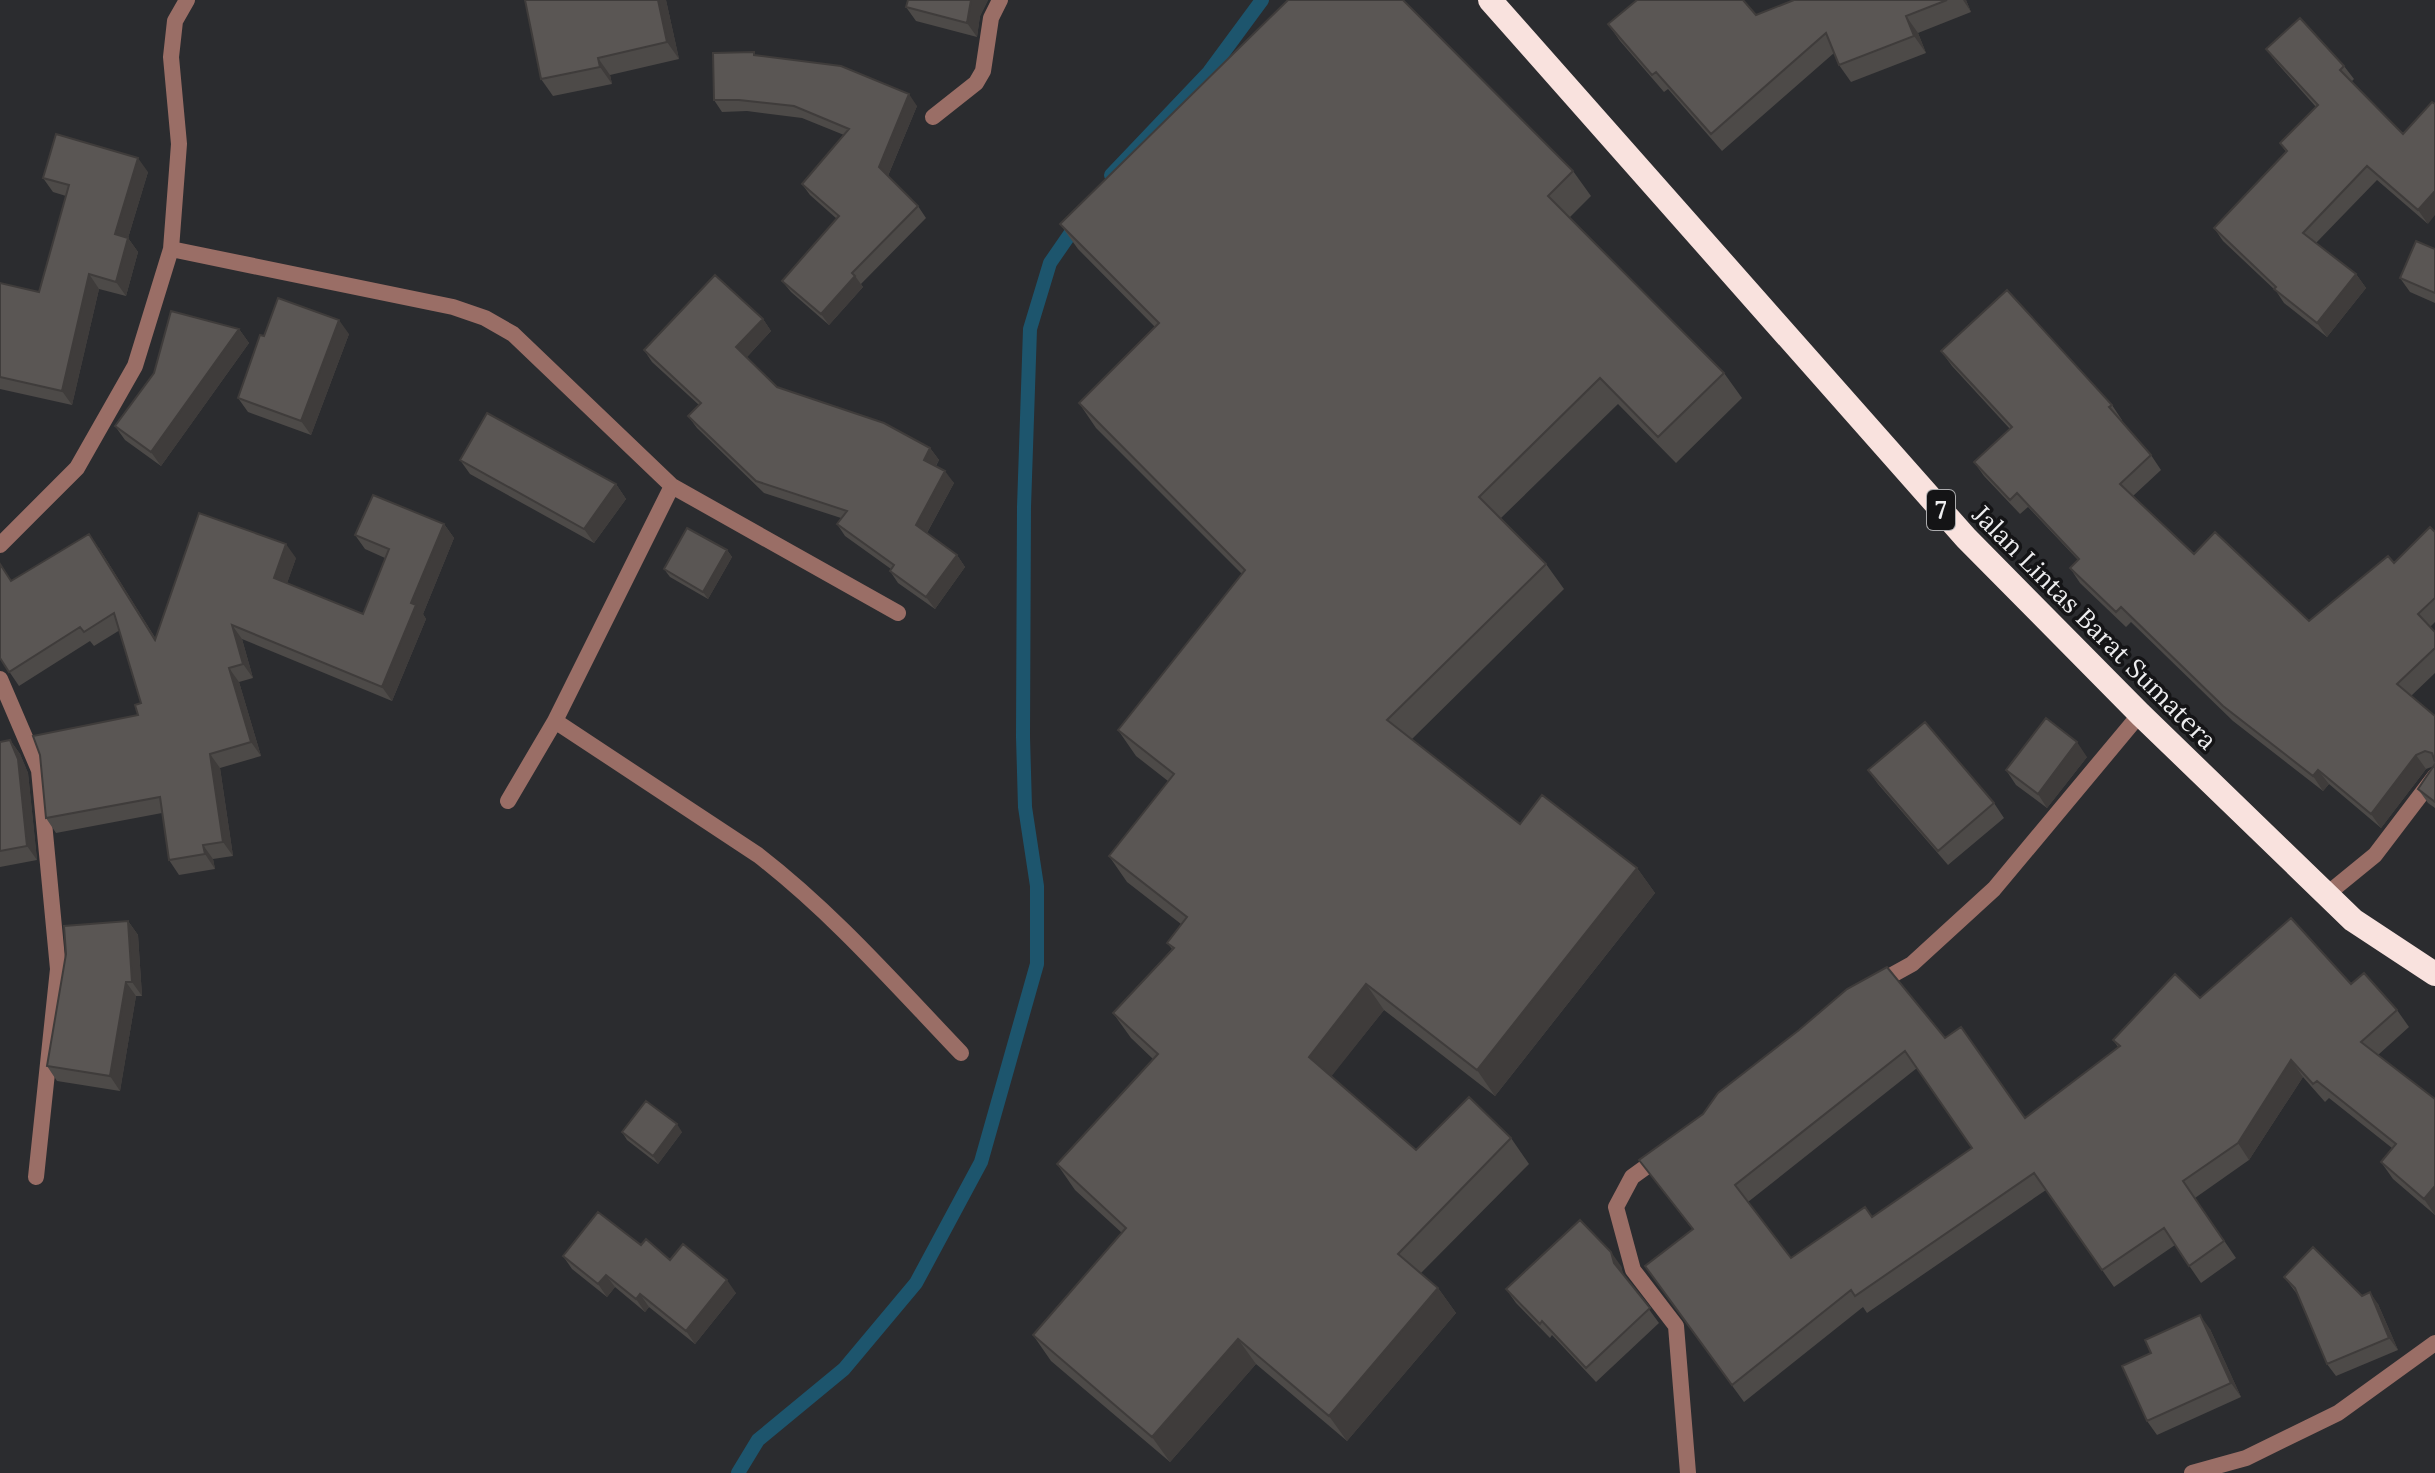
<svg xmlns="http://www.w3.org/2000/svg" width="2435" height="1473" font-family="Lora,serif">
  <rect width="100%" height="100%" fill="#2b2c2f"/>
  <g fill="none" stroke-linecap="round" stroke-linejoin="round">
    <path stroke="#1d556d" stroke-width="14" d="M1111,175L1209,72L1262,0
      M738,1473L758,1440L844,1369L916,1283L981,1162L1037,964V886L1025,807L1023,737L1024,507L1030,329L1050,263L1079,221"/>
    <path stroke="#9a6e66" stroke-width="16" d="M933,117L976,83L983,71L991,18L1000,0
      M171,249L453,307L485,318L513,334L672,486L898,613
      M0,545L77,468L135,366L171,249L179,144L171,57L175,21L187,0
      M0,679L39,770L58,969L36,1177
      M555,721L758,855C833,913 895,984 961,1053
      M508,801L555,721L672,486
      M2326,895L2375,855L2435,776
      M1874,985L1912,964L1994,889L2140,714
      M1661,1156L1632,1177L1616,1207L1633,1270L1676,1326L1688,1473
      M2192,1473L2246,1458L2338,1413L2435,1343"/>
    <path stroke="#f9e2de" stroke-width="24" d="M1490,0L1966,538L2140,714L2353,920L2435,974"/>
  </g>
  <path fill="#4d4a48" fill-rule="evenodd" d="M666,0L679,59L610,75L612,84L553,96L541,79Z
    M908,0H988L980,16L977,37L916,21L906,7Z
    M1794,0H1966L1971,12L1918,33L1926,53L1851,82L1839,65L1834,53L1722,151L1668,89L1664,92L1620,41L1608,24L1756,15Z
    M2266,49L2344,66L2354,79L2351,82L2428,224L2377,180L2316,243L2356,274L2366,288L2327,337L2284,303L2276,291L2223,241L2214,228L2286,152L2280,143L2316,107L2276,62Z
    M756,55L917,106L888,176L918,206L926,218L861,284L863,287L829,325L791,292L782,281L837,219L810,195L802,184L844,135L802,118L747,111L722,112L714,100Z
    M1573,171L1591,196L1569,218L1724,373L1742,398L1676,463L1618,404L1501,518L1546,564L1564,589L1412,739L1520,824L1637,868L1655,893L1495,1096L1384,1010L1331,1076L1416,1150L1511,1138L1529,1164L1421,1273L1438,1288L1456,1313L1347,1441L1256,1364L1170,1462L1051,1361L1033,1335L1122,1233L1075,1190L1057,1164L1153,1059L1131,1038L1113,1013L1172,949L1167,943L1181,924L1127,882L1109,856L1168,781L1136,756L1118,730L1242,574L1096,428L1079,403L1155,327L1078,249L1060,224Z
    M148,172L128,238L138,252L126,296L99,289L72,405L0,389V283L39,292L66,196L53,192L43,178Z
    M2435,249V303L2410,292L2400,278Z
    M763,319L771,331L747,357L777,387L930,448L939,460L936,466L954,483L927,533L957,555L965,567L935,609L898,583L890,571L891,569L845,536L837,524L841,518L764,493L697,428L688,416L699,405L652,362L644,350Z
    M239,329L249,343L161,466L125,440L115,426Z
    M349,334L311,435L248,412L238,398L264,336Z
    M1941,351L2112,405L2122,420L2121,421L2151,455L2161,470L2133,496L2194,554L2309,621L2394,563L2435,532V622L2430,627L2435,632V673L2411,696L2435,716V808L2428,803L2418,789L2434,766L2426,769L2381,828L2329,784L2323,791L2233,721L2131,622L2126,627L2080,583L2070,568L2078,560L2028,507L2020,514L1984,476L1974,462L2010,429L1952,366Z
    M460,460L616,484L626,499L594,543L470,474Z
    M444,524L454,538L423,614L426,619L392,701L242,639L253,678L239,682L261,756L220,768L233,856L213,859L215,869L179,875L169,860L162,813L56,833L46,818L138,715L141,703L120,630L94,646L90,641L19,686L0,658L12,581L99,548L156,639L296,558L287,583L363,614L385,558L365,549L355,535Z
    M727,550L732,557L708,599L670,577L664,569Z
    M10,740L20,754L28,773L37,860L0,867V742Z
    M2087,757L2047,808L2016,785L2006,770Z
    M1868,770L1994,803L2004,818L1948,865L1878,784Z
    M128,921L138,935L142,996H136L120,1091L57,1081L47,1066Z
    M2351,984L2397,1010L2409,1027L2378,1055L2435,1099V1215L2393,1179L2381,1162L2392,1148L2329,1098L2325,1102L2303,1077L2249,1160L2195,1198L2236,1258L2201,1283L2175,1245L2114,1287L2046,1190L1867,1313L1863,1307L1744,1402L1657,1283L1693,1230L1639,1160L1703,1114L1945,1038L2025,1118L2118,1047L2113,1040L2200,998ZM1917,1068L1972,1148L1872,1217L1791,1258L1748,1202Z
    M622,1132H682L658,1164L627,1140Z
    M641,1245L736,1293L695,1344L649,1307L645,1312L615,1287L607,1297L572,1269L563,1256Z
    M1621,1266L1623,1274L1659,1323L1596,1382L1552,1335L1550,1338L1516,1303L1506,1289Z
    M2284,1277L2362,1296L2378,1304L2398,1350L2336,1376L2327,1364L2297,1294Z
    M2210,1329L2241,1397L2157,1435L2147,1421Z"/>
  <path fill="#3f3c3b" d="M658,0H666L679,59L667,42Z
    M971,0H988L980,16L977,37L967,23Z
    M1963,0H1966L1971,12Z
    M1906,16L1918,33L1926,53L1914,36Z
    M598,58L610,75L612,84L600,67Z
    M909,94L917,106L887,178L879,167Z
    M138,158L148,172L128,238L138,252L126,296L116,282L115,234Z
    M2435,191V215L2428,224L2418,210Z
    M89,274L99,289L72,405L62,391Z
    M2356,274L2366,288L2327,337L2317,323Z
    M855,276L863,287L829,325L821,314Z
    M763,319L771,331L745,359L736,347Z
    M339,320L349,334L311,435L301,421Z
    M239,329L249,343L161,466L151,452Z
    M930,448L939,460L932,472L924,460Z
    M945,471L954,483L924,538L916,525Z
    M616,484L626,499L594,543L584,529Z
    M444,524L454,538L423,614L426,619L392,701L382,687L411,603Z
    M89,534L99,548L165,654L155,640Z
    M286,544L296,558L284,592L274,578Z
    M727,550L732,557L708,599L703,592Z
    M957,555L965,567L935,609L926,597Z
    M232,625L242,639L253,678L243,664Z
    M229,668L239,682L261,756L251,742Z
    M10,740L20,754L28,773L37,860L27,846Z
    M2077,742L2087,757L2047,808L2038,794Z
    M210,754L220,768L233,856L223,842Z
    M2416,755L2426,769L2381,828L2371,814Z
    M2318,770L2329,784L2323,791L2313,776Z
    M203,845L213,859L215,869L205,854Z
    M1637,868L1655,893L1495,1096L1477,1070Z
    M128,921L138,935L142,996L132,982Z
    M126,982L136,996L120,1091L110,1076Z
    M1366,984L1384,1010L1327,1082L1309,1057Z
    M2291,1060L2303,1077L2249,1160L2238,1143Z
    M677,1124L682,1132L658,1164L653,1156Z
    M2435,1186V1215L2424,1199Z
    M1611,1252L1621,1266L1624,1277L1614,1263Z
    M606,1275L615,1287L607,1297L598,1284Z
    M727,1280L736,1293L695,1344L686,1331Z
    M1438,1288L1456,1313L1347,1441L1329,1416Z
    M2370,1292L2378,1304L2398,1350L2389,1338Z
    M640,1294L649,1307L645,1312L636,1299Z
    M2200,1315L2210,1329L2241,1397L2231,1383Z
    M1238,1339L1256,1364L1170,1462L1152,1437Z"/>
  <path fill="#5a5654" stroke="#3f3c3b" stroke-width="2" fill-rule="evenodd" d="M525,0H658L667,42L598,58L600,67L541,79Z
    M908,0H971L967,23L906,7Z
    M1288,0H1403L1573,171L1548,196L1724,373L1658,437L1600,378L1479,497L1546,564L1387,720L1520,824L1542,795L1637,868L1477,1070L1366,984L1309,1057L1416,1150L1469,1097L1511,1138L1398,1254L1438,1288L1329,1416L1238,1339L1152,1437L1033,1335L1126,1228L1057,1164L1158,1054L1113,1013L1174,948L1167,943L1187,917L1109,856L1174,774L1118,730L1245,570L1079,403L1159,323L1060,224Z
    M1637,0H1743L1756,15L1794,0H1947L1906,16L1914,36L1839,65L1826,33L1711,134L1656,72L1652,75L1608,24Z
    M2300,18L2344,66L2340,70L2403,134L2432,102L2435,104V191L2418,210L2367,166L2303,233L2356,274L2317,323L2274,289L2276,287L2214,228L2287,151L2280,143L2318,105L2266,49Z
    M754,52V55L841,66L909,94L879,167L918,206L852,273L855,276L821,314L782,281L839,216L802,184L849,129L794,106L739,100H714L713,53Z
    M56,134L138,158L115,234L128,238L116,282L89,274L62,391L0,377V283L39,292L69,185L43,178Z
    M2416,241L2435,249V293L2400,278Z
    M715,275L763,319L736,347L777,387L884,423L930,448L924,460L945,471L916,525L957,555L926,597L890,571L894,565L837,524L847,511L756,481L688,416L701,403L644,350Z
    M2007,290L2112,405L2109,407L2151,455L2120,484L2194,554L2215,532L2309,621L2388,556L2394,563L2430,527L2435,532V598L2418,614L2435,632V648L2397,684L2435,716V762L2432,753L2425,751L2416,755L2371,814L2318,770L2313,776L2223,706L2121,607L2116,612L2070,568L2079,559L2017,493L2010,500L1974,462L2012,427L1941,351Z
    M278,298L339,320L301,421L238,398L260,335L264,336Z
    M171,311L239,329L151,452L115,426L154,373Z
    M487,413L616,484L584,529L460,460Z
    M373,495L444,524L411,603L416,605L382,687L232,625L243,664L229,668L251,742L210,754L223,842L203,845L205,854L169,860L160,797L46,818L40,755L33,736L138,715L135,705L141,703L114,613L84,632L80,627L9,672L0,658V564L11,581L89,534L155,640L199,513L286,544L274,578L363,614L389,549L355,535Z
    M687,528L727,550L703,592L664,569Z
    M2046,718L2077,742L2038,794L2006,770Z
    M1925,722L1994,803L1938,851L1868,770Z
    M10,740L18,759L27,846L0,851V742Z
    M2435,764V802L2418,789Z
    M2291,918L2351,984L2364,973L2397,1010L2361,1042L2435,1099V1186L2424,1199L2381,1162L2396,1144L2317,1081L2313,1084L2291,1060L2238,1143L2183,1181L2224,1241L2189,1266L2164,1228L2102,1270L2034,1173L1855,1296L1851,1290L1732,1385L1645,1266L1693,1229L1639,1160L1703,1114L1718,1093L1799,1030L1847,989L1887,967L1945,1038L1961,1027L2025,1118L2120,1046L2113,1040L2175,974L2200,998ZM1905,1051L1972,1148L1872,1217L1865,1207L1791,1258L1735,1185Z
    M128,921L132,982H126L110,1076L47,1066L66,954L64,926Z
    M646,1101L677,1124L653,1156L622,1132Z
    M598,1212L641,1245L646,1239L670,1260L683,1244L727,1280L686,1331L640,1294L636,1299L606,1275L598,1284L563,1256Z
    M1580,1220L1611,1252L1614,1263L1650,1308L1586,1368L1542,1321L1540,1324L1506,1289Z
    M2313,1247L2362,1296L2370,1292L2389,1338L2327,1364L2295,1288L2284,1277Z
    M2200,1315L2231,1383L2147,1421L2122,1366L2151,1353L2145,1340Z"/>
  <g text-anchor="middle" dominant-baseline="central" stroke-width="7" stroke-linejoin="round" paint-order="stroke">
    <rect fill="#141416" stroke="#acacae" stroke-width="2" x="1927" y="490" width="28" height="40" rx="6"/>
    <g font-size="24" font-weight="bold" fill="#ededef">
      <text x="1941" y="510">7</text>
    </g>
    <g font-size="26" fill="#ededef" stroke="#141416">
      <text transform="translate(2095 627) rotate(45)">Jalan Lintas Barat Sumatera</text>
    </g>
  </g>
</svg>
